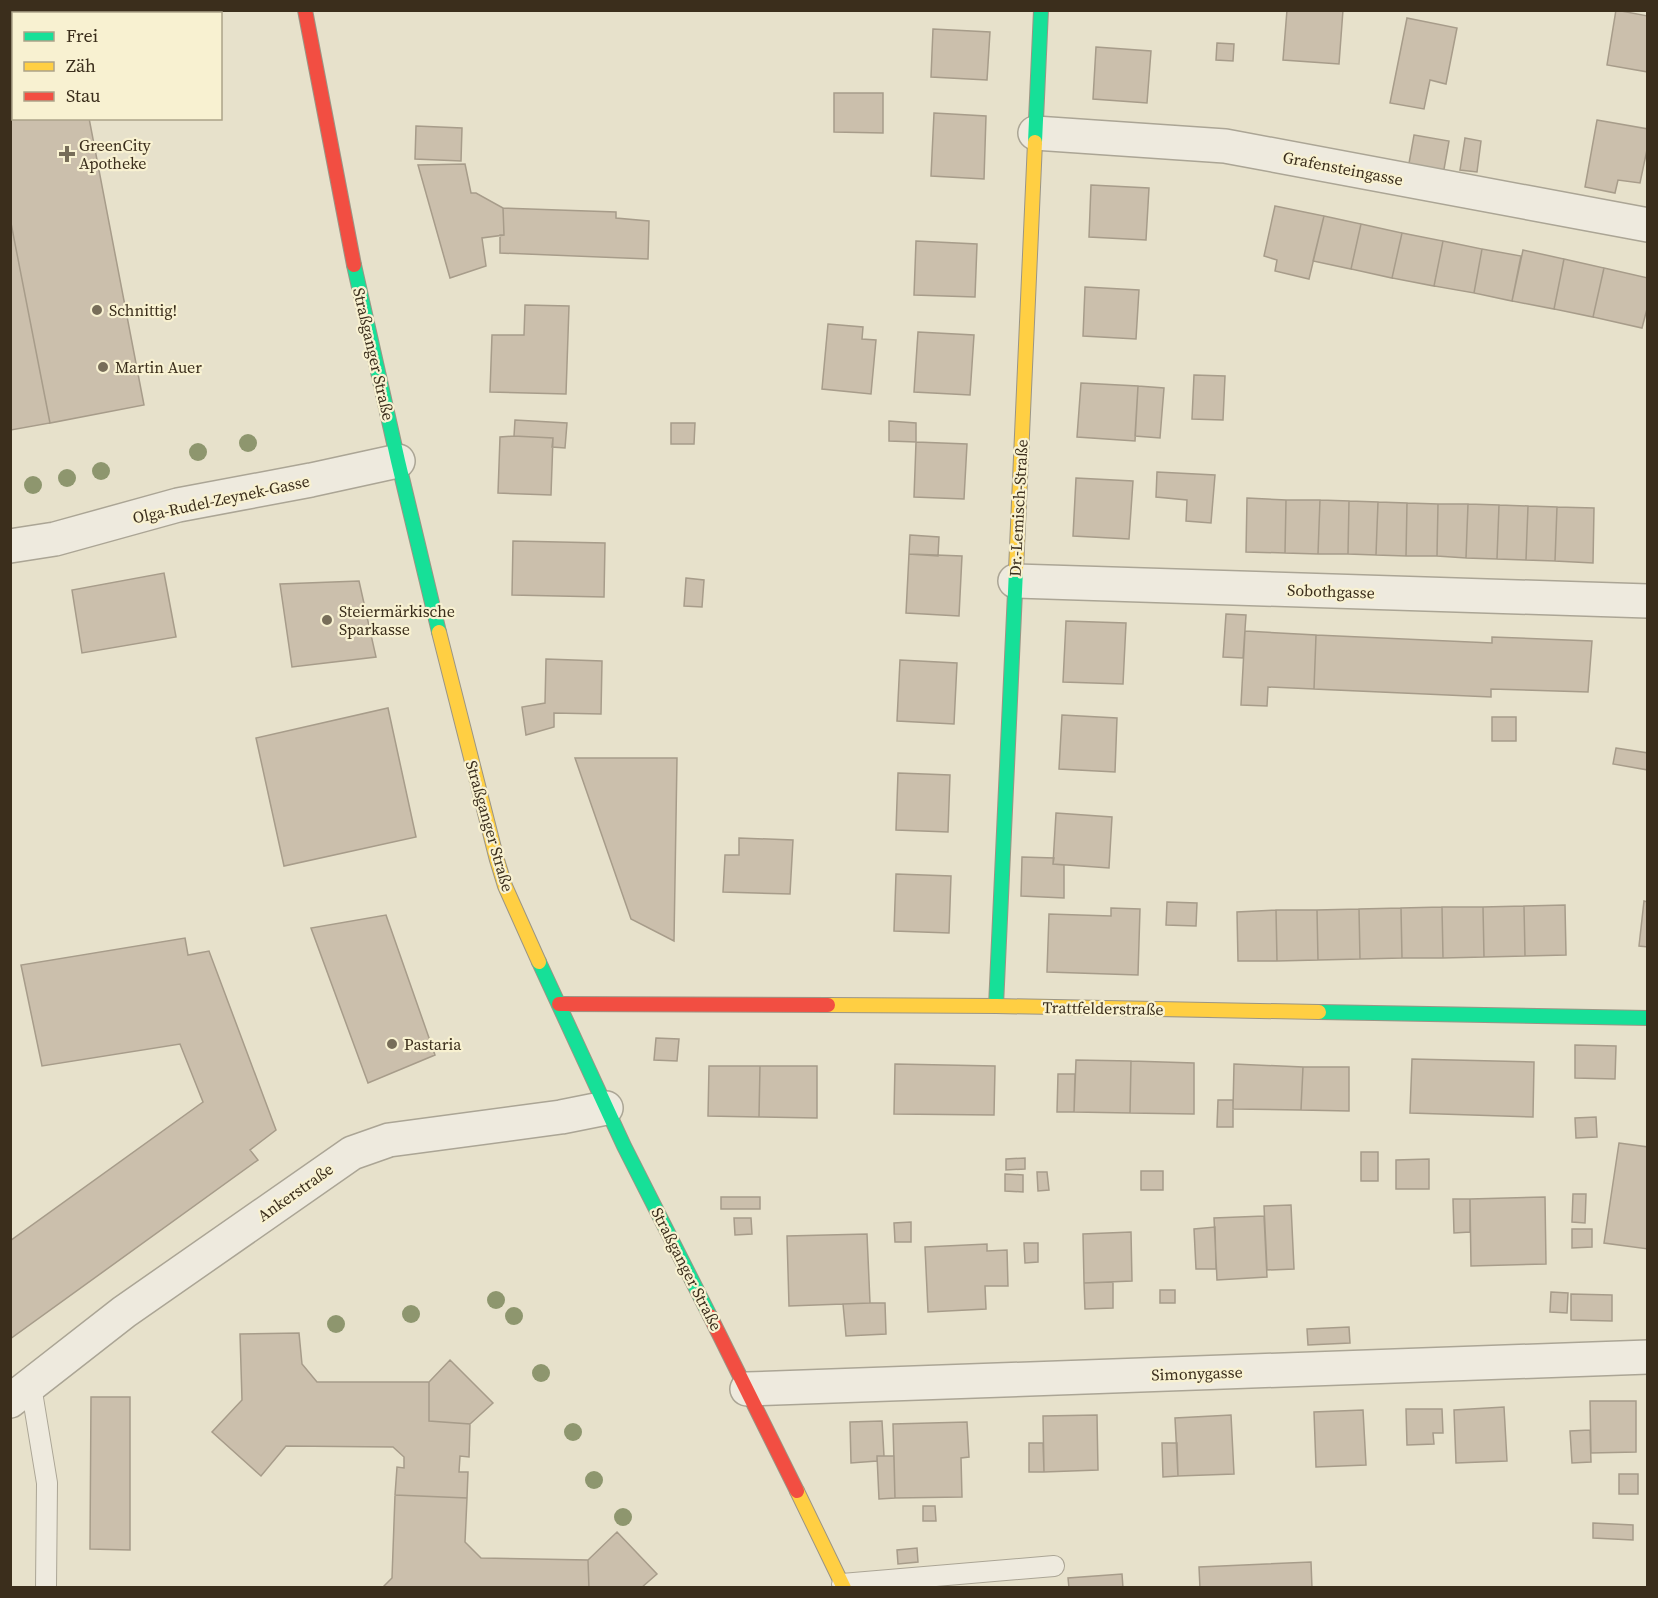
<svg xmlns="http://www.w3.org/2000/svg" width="1658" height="1598" font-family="'Source Serif 4',serif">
  <rect width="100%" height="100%" fill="#e7e1cb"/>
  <path fill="#cbbfac" stroke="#a79c8a" stroke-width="1.5" d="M10,10H69L70,14H14V118H89L144,405L50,423L10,218Z
    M1287,10H1343L1339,64L1283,60Z
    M1616,10L1648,16V72L1607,65Z
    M1407,18L1457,28L1446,84L1430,80L1424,109L1390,103Z
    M933,29L990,32L987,80L931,77Z
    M1217,43L1234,44L1233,61L1216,60Z
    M1096,47L1151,51L1147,103L1093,99Z
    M834,93H883V133L834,132Z
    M934,113L986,116L984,179L931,176Z
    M1597,120L1648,129V145L1640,183L1618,180L1615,193L1585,187Z
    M416,126L462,128L461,161L415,159Z
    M1414,135L1449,141L1443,175L1408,169Z
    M1465,138L1481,141L1477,172L1460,170Z
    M465,164L471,193H476L503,208L504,235L482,238L486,266L450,278L418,165Z
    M1091,185L1149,188L1146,240L1089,237Z
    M1275,206L1324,216L1309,279L1275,271L1277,260L1264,256Z
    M503,208L616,212V218L649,221L648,259L500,253V235H504Z
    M1324,216L1361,224L1351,269L1313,261Z
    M10,218L50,423L11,430L10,427Z
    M1361,224L1402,233L1392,278L1351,269Z
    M1402,233L1443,241L1434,286L1392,278Z
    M916,241L977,244L975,297L914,295Z
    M1443,241L1482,249L1474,293L1434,286Z
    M1482,249L1521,256L1512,301L1474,293Z
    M1523,250L1564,259L1554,309L1512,301Z
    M1564,259L1604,268L1593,317L1554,309Z
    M1604,268L1648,278V305L1642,328L1593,317Z
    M1085,287L1139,290L1136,339L1083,336Z
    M525,305L569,306L566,394L490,392L492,335H524Z
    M828,324L863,327L862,339L876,340L871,394L822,389Z
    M918,332L974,335L970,395L914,392Z
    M1194,375L1225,376L1223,420L1192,419Z
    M1081,383L1138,386L1135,441L1077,437Z
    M1138,386L1164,388L1160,438L1135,436Z
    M515,420L567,423L565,448L552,447L553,438L514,436Z
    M889,421L916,423V442L889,441Z
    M671,423H695L694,444H671Z
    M514,436L553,438L551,495L498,493L500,437Z
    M916,442L967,444L964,499L914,497Z
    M1157,472L1215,475L1211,523L1186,521L1187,500L1156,497Z
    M1076,478L1133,481L1129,539L1073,536Z
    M1247,498L1286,500L1285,553L1246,552Z
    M1286,500H1320L1318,554L1285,553Z
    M1320,500L1349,501L1348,554H1318Z
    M1349,501L1378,502L1376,555L1348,554Z
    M1378,502L1407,503L1406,556L1376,555Z
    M1407,503L1438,504L1437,556H1406Z
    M1438,504H1468L1466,558L1437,556Z
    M1468,504L1499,505L1497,559L1466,558Z
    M1499,505L1528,506L1526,560L1497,559Z
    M1528,506L1557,507L1555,561L1526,560Z
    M1557,507L1594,508L1593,563L1555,561Z
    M910,535L939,537L938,556L909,554Z
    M513,541L605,543L604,597L512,595Z
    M909,554L962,556L959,616L906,613Z
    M164,573L176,637L82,653L72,590Z
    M686,578L704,580L702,607L684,606Z
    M359,581L376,657L292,667L280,584Z
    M1226,614L1246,615L1243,658L1223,657Z
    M1066,621L1126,623L1123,684L1063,682Z
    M1245,631L1316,635L1314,689L1268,687L1267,706L1241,705Z
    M1316,635L1492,643V637L1592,641L1588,692L1491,689V697L1314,689Z
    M546,659L602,661L601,714L554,713V727L526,735L522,707L545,703Z
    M900,660L957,663L954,724L897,721Z
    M388,708L416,837L284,866L256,738Z
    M1062,715L1117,718L1115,772L1059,769Z
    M1492,717H1516V741H1492Z
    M1616,748L1648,753V770L1613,764Z
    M575,758H677L674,941L631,919Z
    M898,773L950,775L948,832L896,830Z
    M1056,813L1112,817L1109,868L1053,864Z
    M739,838L793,840L790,894L723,892L725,855H739Z
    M1022,857L1054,858L1053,864L1064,865V898L1021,896Z
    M896,874L951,876L949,933L894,931Z
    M1644,901L1648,902V947L1639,946Z
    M1167,902L1197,903L1196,926L1166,925Z
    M1565,905L1566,955L1525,956L1524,906Z
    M1524,906L1525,956L1484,957L1483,907Z
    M1442,907H1483L1484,957L1443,958Z
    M1442,907L1443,958H1402L1401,908Z
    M1111,908L1140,909L1138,975L1047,972L1049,914L1111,916Z
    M1401,908L1402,958L1360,959L1359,909Z
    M1359,909L1360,959L1318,960L1317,910Z
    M1276,910H1317L1318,960L1277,961Z
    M1276,910L1277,961H1238L1237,912Z
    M386,915L435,1055L368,1083L311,928Z
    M185,938L188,955L209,951L276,1130L250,1150L258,1160L10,1339V1241L203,1102L180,1044L42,1066L21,965Z
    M656,1038L679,1039L677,1061L654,1060Z
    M1575,1045L1616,1046L1615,1079L1575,1078Z
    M1412,1059L1534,1062L1533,1117L1410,1113Z
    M1076,1060L1131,1061L1130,1113L1074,1112Z
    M1131,1061L1194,1063V1114L1130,1113Z
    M895,1064L995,1066L994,1115L894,1114Z
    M1234,1064L1303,1067L1301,1110L1233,1109Z
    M709,1066H760L759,1117L708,1116Z
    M760,1066H817V1118L759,1117Z
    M1303,1067H1349V1111L1301,1110Z
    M1058,1074H1075L1074,1112H1057Z
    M1218,1100H1233V1127H1217Z
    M1596,1117L1597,1137L1576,1138L1575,1118Z
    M1619,1143L1648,1147V1249L1604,1243Z
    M1361,1152H1378V1181H1361Z
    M1025,1158V1169L1006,1170V1159Z
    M1429,1159V1189H1396V1160Z
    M1141,1171H1163V1190H1141Z
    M1037,1172H1047L1049,1190L1038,1191Z
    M1005,1174L1023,1175V1192L1005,1191Z
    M1573,1194H1586L1585,1223L1572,1222Z
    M721,1197H760V1209H721Z
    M1545,1197L1546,1264L1471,1266L1470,1199Z
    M1453,1199H1470V1232L1454,1233Z
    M1291,1205L1294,1269L1267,1270L1264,1206Z
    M1264,1216L1267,1277L1217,1280L1214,1218Z
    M734,1218H751L752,1234L735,1235Z
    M911,1222V1242H895L894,1223Z
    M1215,1227L1216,1269H1196L1194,1229Z
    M1572,1229H1592V1247L1572,1248Z
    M1131,1232L1132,1281L1084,1283L1083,1234Z
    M867,1234L870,1303L789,1306L787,1236Z
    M1024,1243H1038V1262L1025,1263Z
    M987,1244V1251L1007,1250L1008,1286H985L986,1309L928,1312L925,1247Z
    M1113,1282V1308L1085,1309L1084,1283Z
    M1160,1290H1175V1303H1160Z
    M1551,1292L1568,1293L1567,1313L1550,1312Z
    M1571,1294L1612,1295V1321L1571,1320Z
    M870,1303H885L886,1334L846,1336L843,1304Z
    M1349,1327L1350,1343L1308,1345L1307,1329Z
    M299,1333L302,1364L317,1382H429V1421L470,1424L469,1457L460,1456L459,1472H468L467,1498L395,1495L397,1467L404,1468V1457L393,1447L286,1446L261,1476L212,1432L242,1400L240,1334Z
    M450,1360L493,1403L470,1424L429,1421V1382Z
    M91,1397H130V1550L90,1549Z
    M1590,1401H1636V1452L1591,1453Z
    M1504,1407L1507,1461L1456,1463L1454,1410Z
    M1406,1409H1442L1443,1433H1433L1434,1444L1407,1445Z
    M1363,1410L1366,1465L1316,1467L1314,1412Z
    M1097,1415L1098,1470L1044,1472L1043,1416Z
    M1231,1415L1234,1474L1178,1476L1175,1418Z
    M882,1421L884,1456H877V1461L851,1463L850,1422Z
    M967,1422L969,1457L961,1458L962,1497L895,1498L893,1424Z
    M1590,1430L1591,1462L1572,1463L1570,1431Z
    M1029,1443H1043L1044,1472H1029Z
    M1162,1443H1177L1178,1476L1163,1477Z
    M877,1456H894L895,1498L879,1499Z
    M1619,1474H1638V1494H1619Z
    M395,1495L467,1498L465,1542L481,1558L588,1560L589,1588H382L392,1578Z
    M923,1506H935L936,1521H923Z
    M1593,1523L1633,1525V1540L1593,1538Z
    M617,1532L657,1574L641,1588H589L588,1560Z
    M917,1548L918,1562L898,1564L897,1550Z
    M1311,1562L1312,1588H1200L1199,1567Z
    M1122,1574L1123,1588H1069L1068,1578Z"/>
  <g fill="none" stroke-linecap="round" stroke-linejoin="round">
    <g stroke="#aba595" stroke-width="22">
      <path id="lane" d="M31,1386L47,1483L46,1588
        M842,1584L1054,1566"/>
    </g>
    <g stroke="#aba595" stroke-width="36">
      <path id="street" d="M1035,133L1225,146L1648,225
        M10,546L55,539L178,505L311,480L398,461
        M1015,581L1648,601
        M747,1389L1648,1357
        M10,1401L124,1312L352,1153L389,1140L561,1117L606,1108"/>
    </g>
    <g stroke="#9b9585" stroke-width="16">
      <path id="fast" d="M1035,142L1041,10
        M354,265L398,461L439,632
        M539,962L624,1146L710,1316
        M996,1006L1016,570
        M1319,1012L1648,1018"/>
    </g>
    <g stroke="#9b9585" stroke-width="16">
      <path id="slow" d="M1016,570L1035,142
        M439,632L497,860L505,886L539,962
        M828,1005L996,1006L1319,1012
        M797,1491L844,1588"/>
    </g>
    <g stroke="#9b9585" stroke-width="16">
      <path id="jam" d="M305,10L354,265
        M559,1004L828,1005
        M710,1316L797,1491"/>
    </g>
    <use href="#lane" stroke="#eeeade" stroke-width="20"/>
    <use href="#street" stroke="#eeeade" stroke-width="33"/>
    <use href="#fast" stroke="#16e098" stroke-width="14"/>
    <use href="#slow" stroke="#ffcf43" stroke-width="14"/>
    <use href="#jam" stroke="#f24e42" stroke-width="14"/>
  </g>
  <g fill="#8e966e">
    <circle cx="248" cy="443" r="9"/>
    <circle cx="198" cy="452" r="9"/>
    <circle cx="101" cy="471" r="9"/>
    <circle cx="67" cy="478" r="9"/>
    <circle cx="33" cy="485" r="9"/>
    <circle cx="496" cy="1300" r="9"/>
    <circle cx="411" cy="1314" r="9"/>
    <circle cx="514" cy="1316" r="9"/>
    <circle cx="336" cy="1324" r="9"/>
    <circle cx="541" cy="1373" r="9"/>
    <circle cx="573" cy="1432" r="9"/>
    <circle cx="594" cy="1480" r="9"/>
    <circle cx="623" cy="1517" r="9"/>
  </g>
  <g fill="#776d59" stroke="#f8f1d1" stroke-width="2">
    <path d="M64 145h6v6h6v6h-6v6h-6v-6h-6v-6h6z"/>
    <circle cx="97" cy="310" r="6"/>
    <circle cx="103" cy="367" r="6"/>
    <circle cx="327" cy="620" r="6"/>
    <circle cx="392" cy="1044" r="6"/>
  </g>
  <g text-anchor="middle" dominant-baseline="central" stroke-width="4.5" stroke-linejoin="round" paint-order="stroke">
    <g font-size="16" fill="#3b2e1c" stroke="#f8f1d1" text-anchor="start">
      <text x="79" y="145">GreenCity<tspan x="79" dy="18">Apotheke</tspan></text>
      <text x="109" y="310">Schnittig!</text>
      <text x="115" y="367">Martin Auer</text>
      <text x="339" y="611">Steiermärkische<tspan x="339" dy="18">Sparkasse</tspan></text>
      <text x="404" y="1044">Pastaria</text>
    </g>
    <g font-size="16" fill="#3b2e1c" stroke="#f8f1d1">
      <text transform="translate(1343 168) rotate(11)">Grafensteingasse</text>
      <text transform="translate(374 354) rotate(77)">Straßganger Straße</text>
      <text transform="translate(221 499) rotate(-12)">Olga-Rudel-Zeynek-Gasse</text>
      <text transform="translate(1018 508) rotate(-87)">Dr.-Lemisch-Straße</text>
      <text transform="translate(1331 591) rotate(2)">Sobothgasse</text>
      <text transform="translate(490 826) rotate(74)">Straßganger Straße</text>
      <text transform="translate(1103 1008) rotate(1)">Trattfelderstraße</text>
      <text transform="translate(295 1192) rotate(-35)">Ankerstraße</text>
      <text transform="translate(687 1269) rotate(63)">Straßganger Straße</text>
      <text transform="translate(1197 1373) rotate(-2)">Simonygasse</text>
    </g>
  </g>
  <rect width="1658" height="1598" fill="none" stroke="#3b2e1c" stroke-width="24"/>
  <rect x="12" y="12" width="210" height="108" fill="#f8f1d1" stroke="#aca389" stroke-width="1.5"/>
  <rect x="24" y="32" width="30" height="9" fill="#16e098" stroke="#aca389" stroke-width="1.5"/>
  <text x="66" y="42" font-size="18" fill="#3b2e1c">Frei</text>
  <rect x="24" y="62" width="30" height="9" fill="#ffcf43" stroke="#aca389" stroke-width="1.5"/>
  <text x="66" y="72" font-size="18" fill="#3b2e1c">Zäh</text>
  <rect x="24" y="92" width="30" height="9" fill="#f24e42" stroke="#aca389" stroke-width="1.5"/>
  <text x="66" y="102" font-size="18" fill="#3b2e1c">Stau</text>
</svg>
